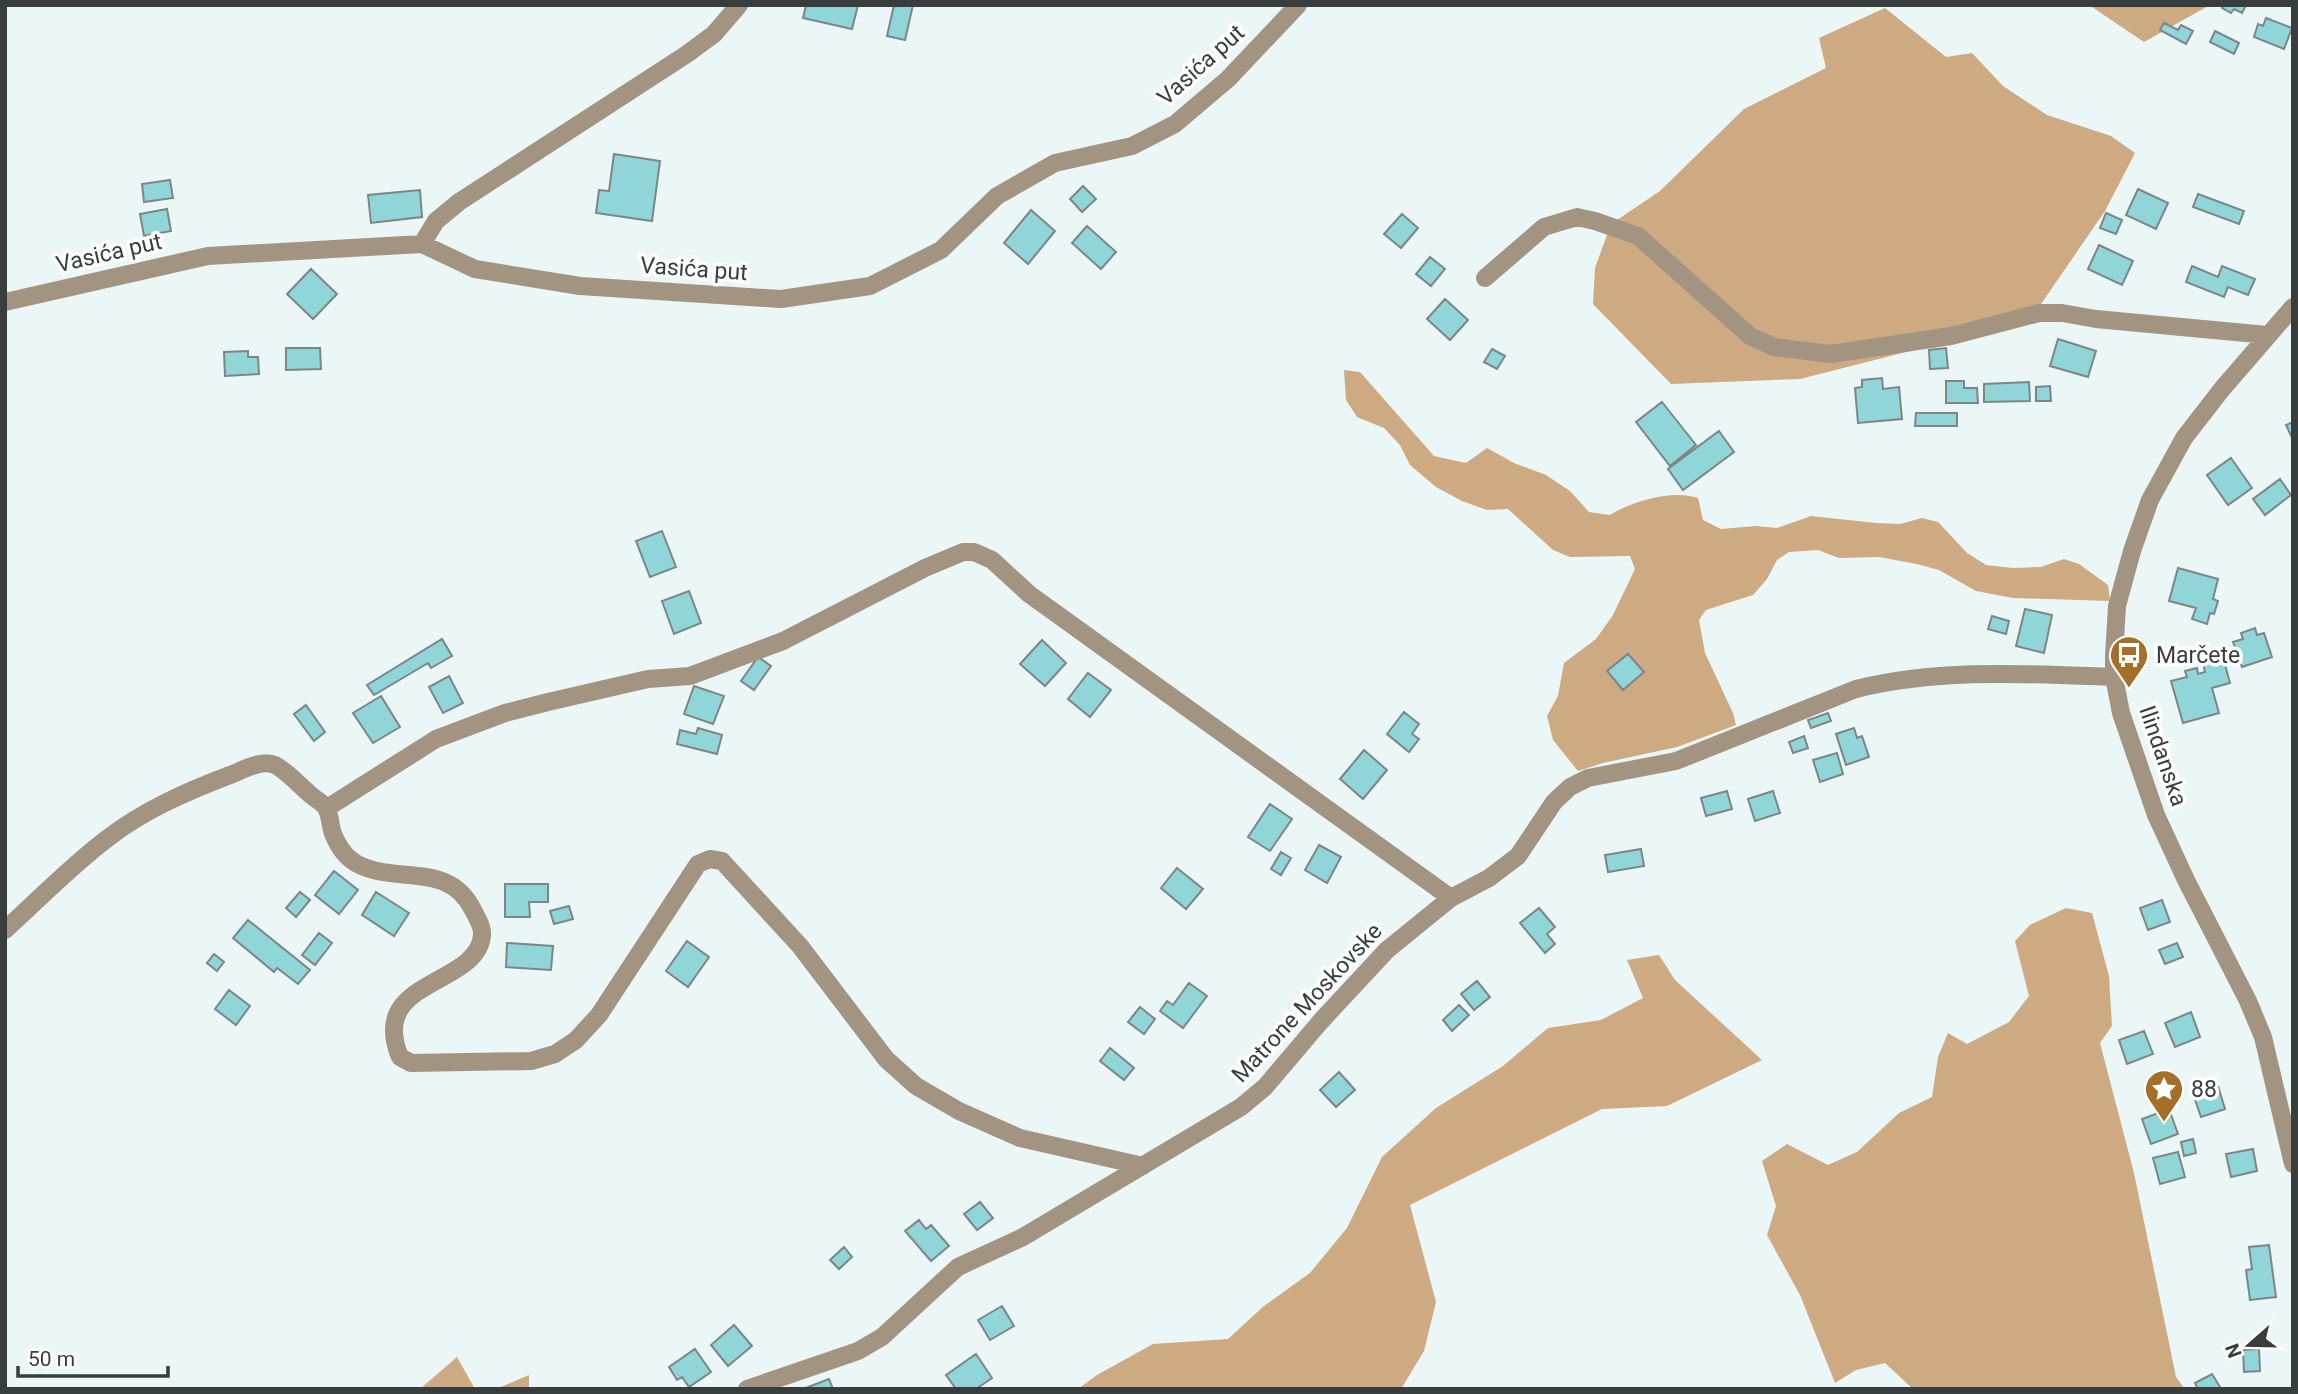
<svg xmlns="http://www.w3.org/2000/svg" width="2298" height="1394" font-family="Roboto,sans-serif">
  <rect width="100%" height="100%" fill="#ebf6f6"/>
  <path fill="#cdaa81" d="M2089,5H2210L2144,42Z
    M1885,8L1946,57L1972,53L2003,86L2047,115L2111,136L2135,153L2105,211L2041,304L1927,333L1918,349L1800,379L1671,384L1593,304L1595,268L1611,224L1660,191L1744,109L1826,68L1819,38Z
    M1344,370L1360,372L1434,456L1466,463L1487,448L1514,463L1546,475L1570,491L1589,512L1610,515C1632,501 1673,489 1698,498L1703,520L1721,529L1756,526L1777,528L1811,516L1876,523L1900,524L1922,518L1938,522L1967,553L1986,565L2013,568L2041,567L2064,559L2079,564L2108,585L2110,601L2013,598L1976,591L1939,570L1917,564L1879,557L1839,558L1818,550L1789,552L1777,560L1767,579L1753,595L1706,610L1699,620L1705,653L1733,713L1736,725L1677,747L1603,763L1578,771L1553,740L1547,716L1558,696L1564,663L1596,639L1613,615L1635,569L1630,556L1570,557L1553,550L1508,509L1487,510L1462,501L1436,487L1410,465L1400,445L1384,428L1357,417L1346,400Z
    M2066,908L2092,913L2109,976L2112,1026L2100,1043L2134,1173L2176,1377L2185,1389H1913L1885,1363L1856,1370L1835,1383L1800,1295L1767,1235L1776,1206L1762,1161L1787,1144L1828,1165L1857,1152L1899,1113L1932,1097L1938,1057L1948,1033L1967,1044L2009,1022L2029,996L2015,941L2030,925Z
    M1659,955L1675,980L1762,1060L1667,1106L1602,1109L1410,1205L1436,1302L1424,1351L1401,1389H1078L1097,1375L1153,1344L1228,1339L1264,1306L1310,1273L1347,1228L1382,1157L1436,1108L1503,1066L1548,1028L1601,1020L1643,998L1627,960Z
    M457,1357L475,1389H420Z
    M529,1375V1389H496Z"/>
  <path fill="#90d5d8" stroke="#7d8687" stroke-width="2" d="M806,5H858L852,29L803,18Z
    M894,5H913L905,40L887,36Z
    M2224,5H2246L2242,13L2234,9L2231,13L2222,8Z
    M2266,18L2292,28L2284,49L2254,37L2258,24L2263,26Z
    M2164,23L2178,30L2181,25L2193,31L2186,44L2160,30Z
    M2215,31L2239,43L2234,54L2210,42Z
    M614,154L660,161L652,221L596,213L599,190L609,191Z
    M170,180L173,198L144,202L142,184Z
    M1083,186L1096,199L1082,212L1070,199Z
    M2138,189L2168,203L2156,229L2126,215Z
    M420,190L422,217L371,223L368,195Z
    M2198,194L2244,211L2239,224L2193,207Z
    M167,209L171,231L144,236L140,214Z
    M1031,210L1055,231L1028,264L1004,243Z
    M2106,213L2122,220L2116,234L2100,228Z
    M1402,214L1418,228L1401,248L1384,234Z
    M1087,226L1116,252L1101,269L1072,243Z
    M2099,245L2133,261L2122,285L2088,269Z
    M1430,257L1445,269L1431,286L1416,274Z
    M2192,266L2218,277L2222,266L2255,279L2248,295L2228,287L2224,297L2186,282Z
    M311,269L337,294L313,319L287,294Z
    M1445,299L1468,320L1450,340L1427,319Z
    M2058,339L2096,351L2088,377L2050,366Z
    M286,348H320L321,369L286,370Z
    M1946,348L1948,368L1930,369L1929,350Z
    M1492,349L1505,356L1497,369L1484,362Z
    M248,351V357H258L259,374L225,376L224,352Z
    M1882,378L1883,389L1899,387L1902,419L1858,423L1855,388L1862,387V380Z
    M1946,381H1964V388H1977L1978,403H1946Z
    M2029,382L2030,401L1984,402V384Z
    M2050,386L2051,401H2036V387Z
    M1662,402L1696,445L1670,466L1636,422Z
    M1916,413H1957V426H1915Z
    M2293,422V440L2286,425Z
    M1719,431L1734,452L1683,490L1668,469Z
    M2231,458L2252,488L2228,505L2207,475Z
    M2280,479L2291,495L2265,515L2253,499Z
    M662,531L676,567L650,577L636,541Z
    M2178,568L2218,579L2213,599L2218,601L2214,614L2210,613L2207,624L2192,619L2196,608L2169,601Z
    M689,591L701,623L674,634L662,601Z
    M2025,609L2052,615L2044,653L2016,646Z
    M1992,616L2009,621L2006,634L1988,629Z
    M2255,628L2257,635L2264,633L2272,657L2242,667L2233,642L2243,639L2241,633Z
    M442,639L452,656L431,668L428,663L374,695L367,685Z
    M1042,640L1066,663L1045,686L1020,664Z
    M1628,654L1644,672L1623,690L1607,671Z
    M758,657L771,666L754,690L741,681Z
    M2223,657L2230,683L2212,688L2219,713L2183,723L2171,681L2187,677L2185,671L2197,668L2198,674L2205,672L2203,662Z
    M1088,673L1111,690L1090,717L1068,699Z
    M449,676L463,703L443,713L429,687Z
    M694,686L724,696L713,724L684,714Z
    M381,696L400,727L373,743L353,713Z
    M306,705L325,732L314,741L294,714Z
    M1404,712L1419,724L1412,734L1419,739L1409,752L1387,734Z
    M1828,713L1831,721L1811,728L1808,720Z
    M698,728L722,735L717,754L677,744L680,730L696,734Z
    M1854,728L1857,738L1862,736L1869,757L1846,765L1836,734Z
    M1804,736L1808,748L1793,753L1789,742Z
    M1364,750L1387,770L1363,799L1340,779Z
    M1837,753L1843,774L1820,782L1813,760Z
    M1727,791L1732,809L1706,816L1701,798Z
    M1773,791L1780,813L1755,821L1748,799Z
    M1270,804L1292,819L1270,851L1248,837Z
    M1319,845L1341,857L1327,883L1305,870Z
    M1641,849L1644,866L1608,872L1605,855Z
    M1281,852L1291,858L1281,875L1271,869Z
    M1177,868L1203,889L1186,909L1161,888Z
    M334,871L358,890L339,914L315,895Z
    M505,884H548V902H529L530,917H505Z
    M300,892L310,900L296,917L286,908Z
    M376,892L409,913L394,936L362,915Z
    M2162,900L2170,922L2148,930L2140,908Z
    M569,906L573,919L554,924L550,911Z
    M1539,908L1555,927L1547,934L1555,944L1545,953L1520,923Z
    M248,920L310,970L298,984L277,968L274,972L233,938Z
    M319,933L332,943L315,965L302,955Z
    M687,941L709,957L688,987L666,971Z
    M507,943L553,946L551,970L506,967Z
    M2177,943L2183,957L2165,964L2159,950Z
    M214,954L224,962L217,971L207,963Z
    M1477,981L1490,997L1474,1010L1461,994Z
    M1189,983L1207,996L1183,1028L1160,1011L1167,1001L1173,1005Z
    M229,990L250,1006L236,1025L215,1009Z
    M1459,1005L1469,1015L1452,1031L1443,1020Z
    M1140,1007L1155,1019L1144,1034L1128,1022Z
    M2191,1012L2200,1037L2175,1047L2165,1023Z
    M2144,1031L2153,1054L2127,1064L2119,1040Z
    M1110,1048L1134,1068L1124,1080L1100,1061Z
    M1339,1072L1355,1090L1336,1107L1320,1090Z
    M2218,1086L2225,1109L2201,1117L2193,1094Z
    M2169,1109L2178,1134L2151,1144L2142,1119Z
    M2193,1139L2196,1153L2184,1156L2181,1142Z
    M2253,1149L2257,1171L2231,1177L2226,1154Z
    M2178,1152L2185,1177L2160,1184L2153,1158Z
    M980,1202L993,1218L977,1230L964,1214Z
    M919,1220L926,1229L931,1225L949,1246L931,1261L905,1231Z
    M2269,1245L2276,1297L2250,1300L2246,1270L2252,1269L2249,1247Z
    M844,1247L852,1257L839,1269L830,1260Z
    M1002,1306L1014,1326L990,1340L978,1320Z
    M734,1325L752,1346L728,1366L711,1345Z
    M695,1349L711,1372L689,1387L682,1377L677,1380L669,1367Z
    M2259,1349L2260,1371L2244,1372L2243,1350Z
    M976,1354L992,1378L976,1389H956L946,1375Z
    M2212,1374L2220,1387L2216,1389H2198L2195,1383Z
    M829,1379L833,1389H803Z"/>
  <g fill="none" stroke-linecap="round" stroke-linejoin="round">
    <path stroke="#a39482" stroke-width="18" d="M422,244L436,221L459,202L687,54L714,34L739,5
      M1485,278L1544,227L1577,217L1595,221L1638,236L1750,336L1774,347L1831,354L1951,336L2039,313H2062L2096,319L2267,335
      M5,302L208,256L422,244L475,269L580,286L781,299L870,286L941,250L997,196L1055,163L1132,146L1175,124L1228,79L1298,5
      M2293,307L2222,389L2184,438L2150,500L2132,551L2117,606L2114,656V677L2121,713L2156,815L2186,880L2248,1001L2263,1037L2293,1164
      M327,808L436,739L505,713L548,702L648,679L690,676L783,641L925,568L963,552H974L992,560L1029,594L1451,898
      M5,930C39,899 72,865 108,838C144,810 188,791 230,775C243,770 262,759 275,765C287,771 302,788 312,796C317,800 325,804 327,810C331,818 330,828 334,836C343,857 355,866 377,871C415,879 453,869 473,910C477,918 483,927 482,935C478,987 367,978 400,1057L411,1063L531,1061L555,1054L576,1040L599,1015L698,864L710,859L722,861L800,946L886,1059L916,1086L959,1111L1020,1138L1143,1166
      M747,1389L858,1351L882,1337L958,1267L1023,1237L1241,1107L1265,1087L1321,1021L1387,950L1451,898L1489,878L1518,856L1554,802L1570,787L1588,778L1676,761L1856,689C1941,668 2028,674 2114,677"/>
  </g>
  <defs>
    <g id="bus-pin" transform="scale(2.0125)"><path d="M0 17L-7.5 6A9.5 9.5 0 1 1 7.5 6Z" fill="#a46f28" stroke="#fff"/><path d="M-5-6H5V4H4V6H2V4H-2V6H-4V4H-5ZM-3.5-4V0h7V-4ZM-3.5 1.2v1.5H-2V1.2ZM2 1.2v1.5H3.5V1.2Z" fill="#fff"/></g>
    <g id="sight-pin" transform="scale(2.0125)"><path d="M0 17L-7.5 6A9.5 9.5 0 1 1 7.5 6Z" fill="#a46f28" stroke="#fff"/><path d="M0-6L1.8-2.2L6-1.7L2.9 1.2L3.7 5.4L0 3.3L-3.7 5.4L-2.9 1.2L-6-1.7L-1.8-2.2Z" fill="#fff"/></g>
  </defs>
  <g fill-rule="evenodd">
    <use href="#bus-pin" x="2129" y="655"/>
    <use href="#sight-pin" x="2164" y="1089"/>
  </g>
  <g text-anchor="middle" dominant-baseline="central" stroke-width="7" stroke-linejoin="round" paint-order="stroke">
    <g font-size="23" fill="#383d3d" stroke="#fff">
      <text transform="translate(1201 65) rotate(-42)">Vasića put</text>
      <text transform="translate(109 253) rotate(-13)">Vasića put</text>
      <text transform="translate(694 269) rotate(4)">Vasića put</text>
      <text transform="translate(2163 756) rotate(71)">Ilindanska</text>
      <text transform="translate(1307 1003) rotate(-47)">Matrone Moskovske</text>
    </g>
    <g font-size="23" fill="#383d3d" stroke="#fff" text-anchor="start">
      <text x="2156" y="655">Marčete</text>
      <text x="2191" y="1089">88</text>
    </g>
  </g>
  <rect width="2298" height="1394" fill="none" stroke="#383d3d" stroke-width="14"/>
  <g transform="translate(2249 1345) rotate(250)" stroke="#ffffff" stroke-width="5" paint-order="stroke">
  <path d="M0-5L12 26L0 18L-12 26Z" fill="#383d3d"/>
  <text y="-10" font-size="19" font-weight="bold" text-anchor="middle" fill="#383d3d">N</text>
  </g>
  <path d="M18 1366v10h150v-10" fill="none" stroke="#383d3d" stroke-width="3.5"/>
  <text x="28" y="1366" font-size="21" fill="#383d3d" stroke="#ffffff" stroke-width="5" paint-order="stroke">50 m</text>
</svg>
